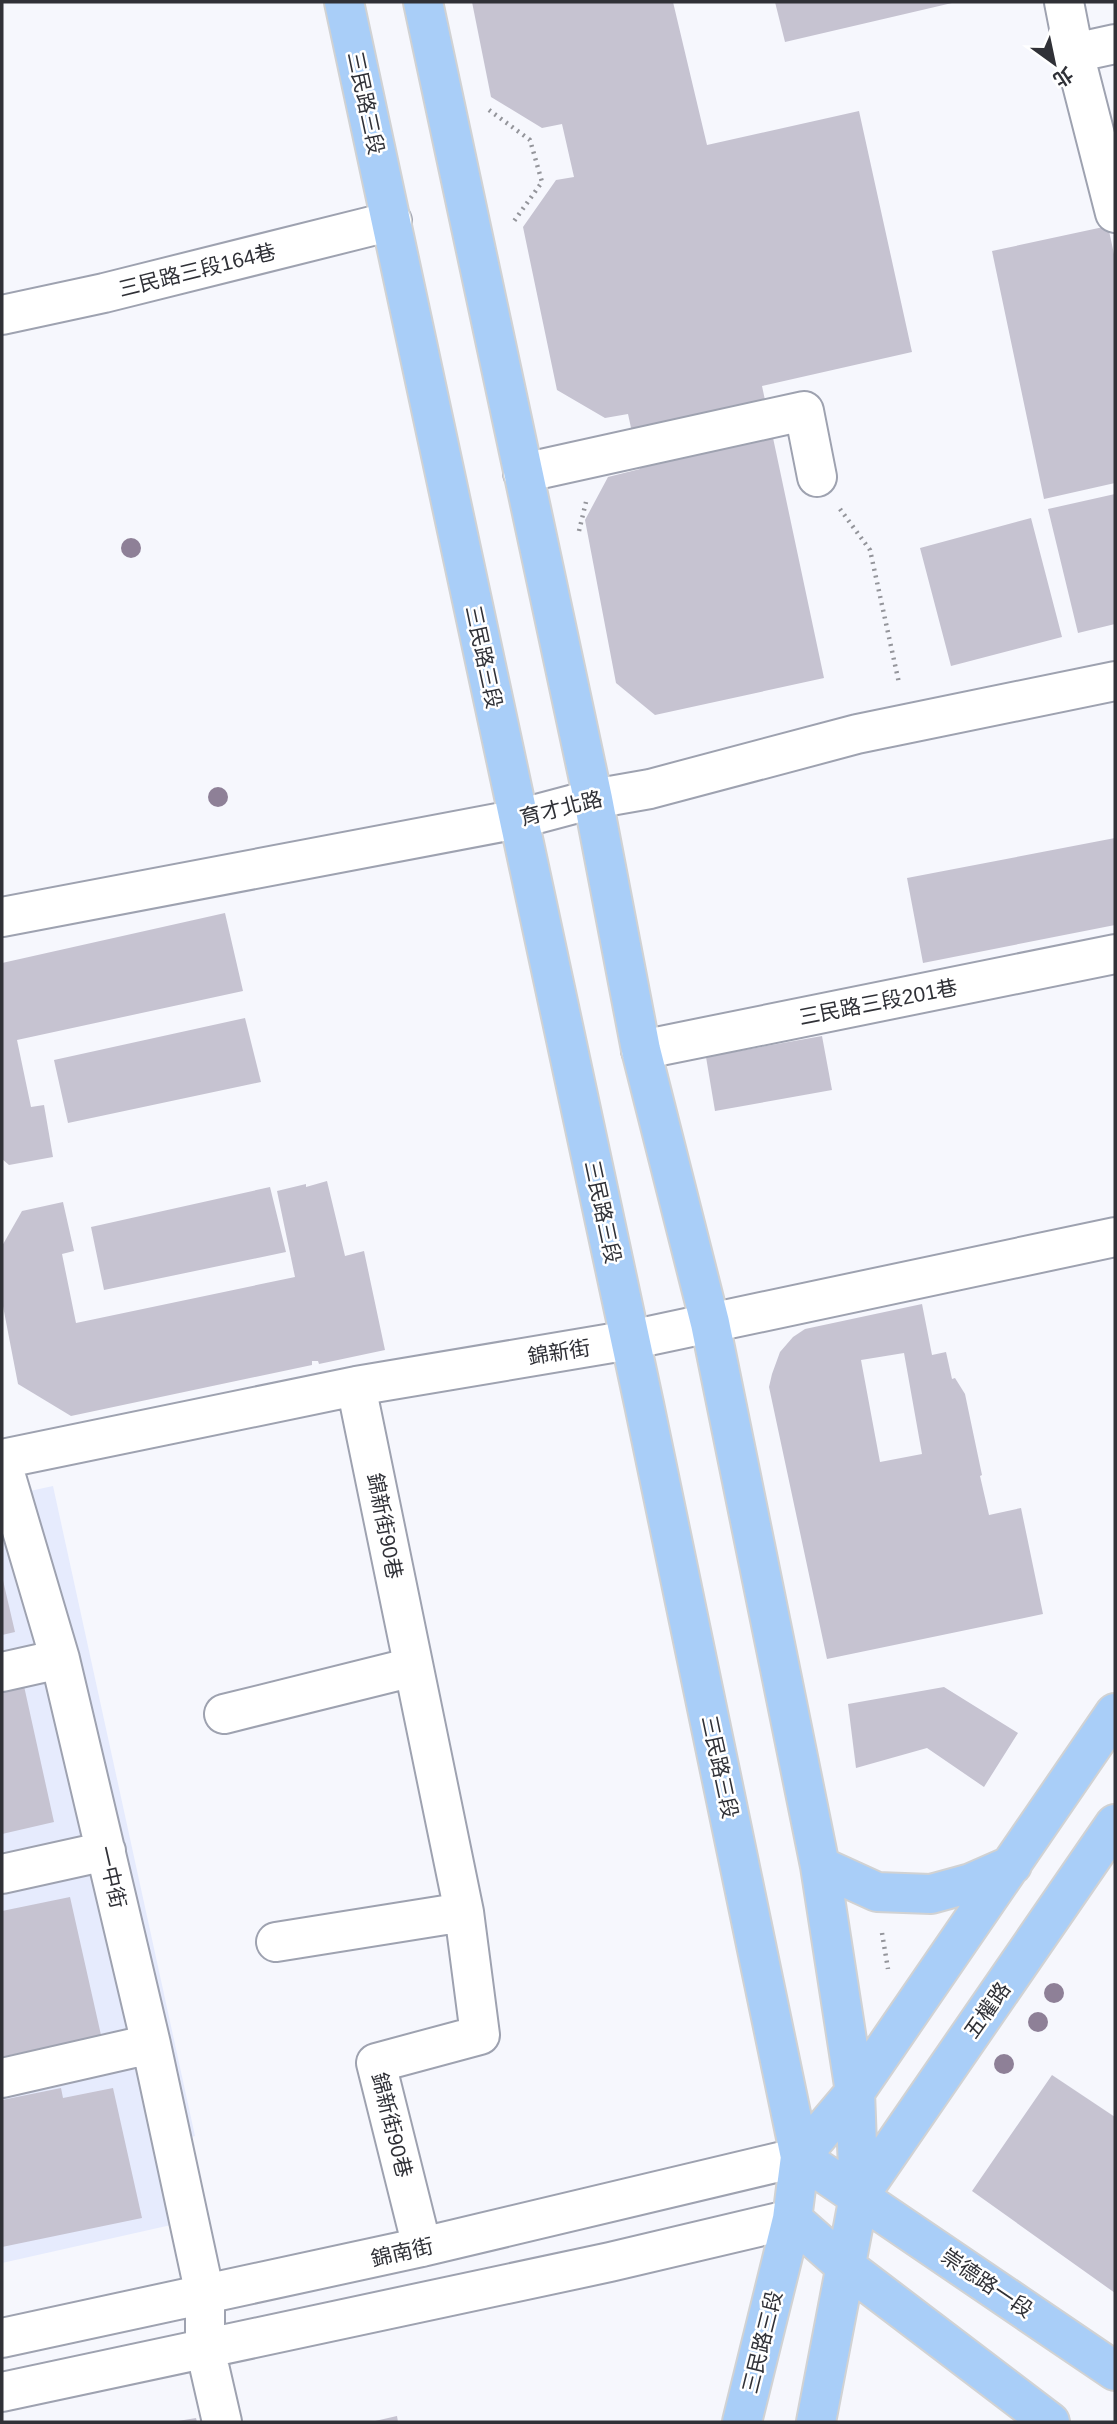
<svg xmlns="http://www.w3.org/2000/svg" width="1117" height="2424" font-family="Arial,'Noto Sans TC',sans-serif">
  <rect width="100%" height="100%" fill="#f6f7fd"/>
  <path fill="#e6ebfd" d="M53,1486L195,2136L163,2145L180,2223L2,2263V1497Z"/>
  <path fill="#c6c3d1" fill-rule="evenodd" d="M472,2H673L707,145L859,111L912,352L762,386L824,678L655,715L616,683L585,520L608,477L640,469L628,414L605,418L557,390L523,227L556,180L574,177L562,124L542,128L491,97Z
    M775,2H952V3L785,42Z
    M1108,226L1115,259V483L1044,499L992,251Z
    M1115,494V624L1078,633L1048,509Z
    M1031,518L1062,637L951,666L920,548Z
    M1115,838V925L923,963L907,878Z
    M225,913L243,991L17,1040L31,1107L44,1105L53,1157L9,1165L2,1159V963Z
    M245,1018L261,1082L68,1123L54,1060Z
    M822,1036L832,1090L715,1111L706,1057Z
    M327,1181L345,1256L364,1251L385,1350L319,1364L318,1361H312V1365L71,1416L18,1384L2,1301V1246L22,1211L63,1202L74,1251L62,1254L76,1323L295,1277L277,1191L306,1184V1187Z
    M270,1187L286,1252L104,1290L91,1227Z
    M922,1304L932,1355L946,1352L952,1379L955,1378L965,1394L982,1475L980,1476L989,1515L1021,1508L1043,1614L827,1659L769,1387L772,1374L780,1352L793,1337L805,1329ZM904,1353L922,1454L880,1462L861,1360Z
    M2,1576L15,1632L2,1635Z
    M24,1686L54,1822L2,1834V1691Z
    M944,1687L1018,1733L984,1787L927,1748L856,1768L848,1704Z
    M70,1897L101,2035L2,2057V1911Z
    M1052,2075L1115,2117V2293L972,2191Z
    M61,2088L63,2098L113,2088L142,2218L2,2247V2100Z
    M397,2416L398,2422H375V2421Z
    M196,2418L197,2422H178V2421Z"/>
  <g fill="none" stroke-linecap="round" stroke-linejoin="round">
    <g stroke="#9ea2b0" stroke-width="42">
      <path id="minor" d="M1064,2L1074,53L1115,213
        M1074,53L1115,44
        M2,315L104,293L392,221
        M523,473L804,411L817,477
        M2,917L518,819L593,799L650,789L857,734L1115,681
        M641,1050L1115,954
        M356,1386L464,1912L480,2035L376,2063L422,2247
        M2,1459L356,1386L630,1340L1115,1237
        M2,1463L60,1659L151,2044L205,2295V2348L222,2422
        M2,1672L60,1659
        M224,1714L413,1667
        M2,1874L106,1851
        M276,1942L464,1912
        M2,2078L151,2044
        M2,2338L422,2247L800,2157
        M2,2392L610,2262L792,2219"/>
    </g>
    <g stroke="#d1d2d3" stroke-width="42">
      <path id="major" d="M344,2L644,1404L800,2157L792,2219L742,2422
        M423,2L593,799L641,1050L710,1323L820,1866L855,2092L859,2196L816,2422
        M820,1866L877,1892L931,1894L971,1883L1012,1865
        M800,2157L855,2092L1115,1713
        M800,2157L1115,2371
        M859,2196L1115,1824
        M792,2219L845,2266L1050,2422"/>
    </g>
    <path stroke="#94959b" stroke-width="4.5" stroke-dasharray="2 5" stroke-linecap="butt" d="M489,110L530,140L542,182L512,224
      M840,509L870,550L899,683
      M579,531L586,502
      M882,1933L888,1969"/>
    <use href="#minor" stroke="#fff" stroke-width="38"/>
    <use href="#major" stroke="#a9cef8" stroke-width="38"/>
  </g>
  <g fill="#8e8097">
    <circle cx="131" cy="548" r="10"/>
    <circle cx="218" cy="797" r="10"/>
    <circle cx="1054" cy="1993" r="10"/>
    <circle cx="1038" cy="2022" r="10"/>
    <circle cx="1004" cy="2064" r="10"/>
  </g>
  <g text-anchor="middle" dominant-baseline="central" stroke-width="5" stroke-linejoin="round" paint-order="stroke">
    <g font-size="21" fill="#303137" stroke="#fff">
      <text transform="translate(366 103) rotate(78)">三民路三段</text>
      <text transform="translate(197 270) rotate(-14)">三民路三段164巷</text>
      <text transform="translate(484 657) rotate(78)">三民路三段</text>
      <text transform="translate(561 808) rotate(-14)">育才北路</text>
      <text transform="translate(878 1002) rotate(-11)">三民路三段201巷</text>
      <text transform="translate(603 1212) rotate(78)">三民路三段</text>
      <text transform="translate(559 1352) rotate(-9)">錦新街</text>
      <text transform="translate(385 1526) rotate(79)">錦新街90巷</text>
      <text transform="translate(720 1767) rotate(78)">三民路三段</text>
      <text transform="translate(112 1877) rotate(77)">一中街</text>
      <text transform="translate(987 2010) rotate(-55)">五權路</text>
      <text transform="translate(392 2125) rotate(76)">錦新街90巷</text>
      <text transform="translate(402 2252) rotate(-13)">錦南街</text>
      <text transform="translate(987 2283) rotate(34)">崇德路一段</text>
      <text transform="translate(762 2342) rotate(-76)">三民路三段</text>
    </g>
  </g>
  <rect width="1117" height="2424" fill="none" stroke="#303137" stroke-width="7"/>
  <g transform="translate(1054 63) rotate(147)" stroke="#ffffff" stroke-width="5" paint-order="stroke">
  <path d="M0-5L12 26L0 18L-12 26Z" fill="#303137"/>
  <text y="-10" font-size="19" font-weight="bold" text-anchor="middle" fill="#303137">北</text>
  </g>
</svg>
